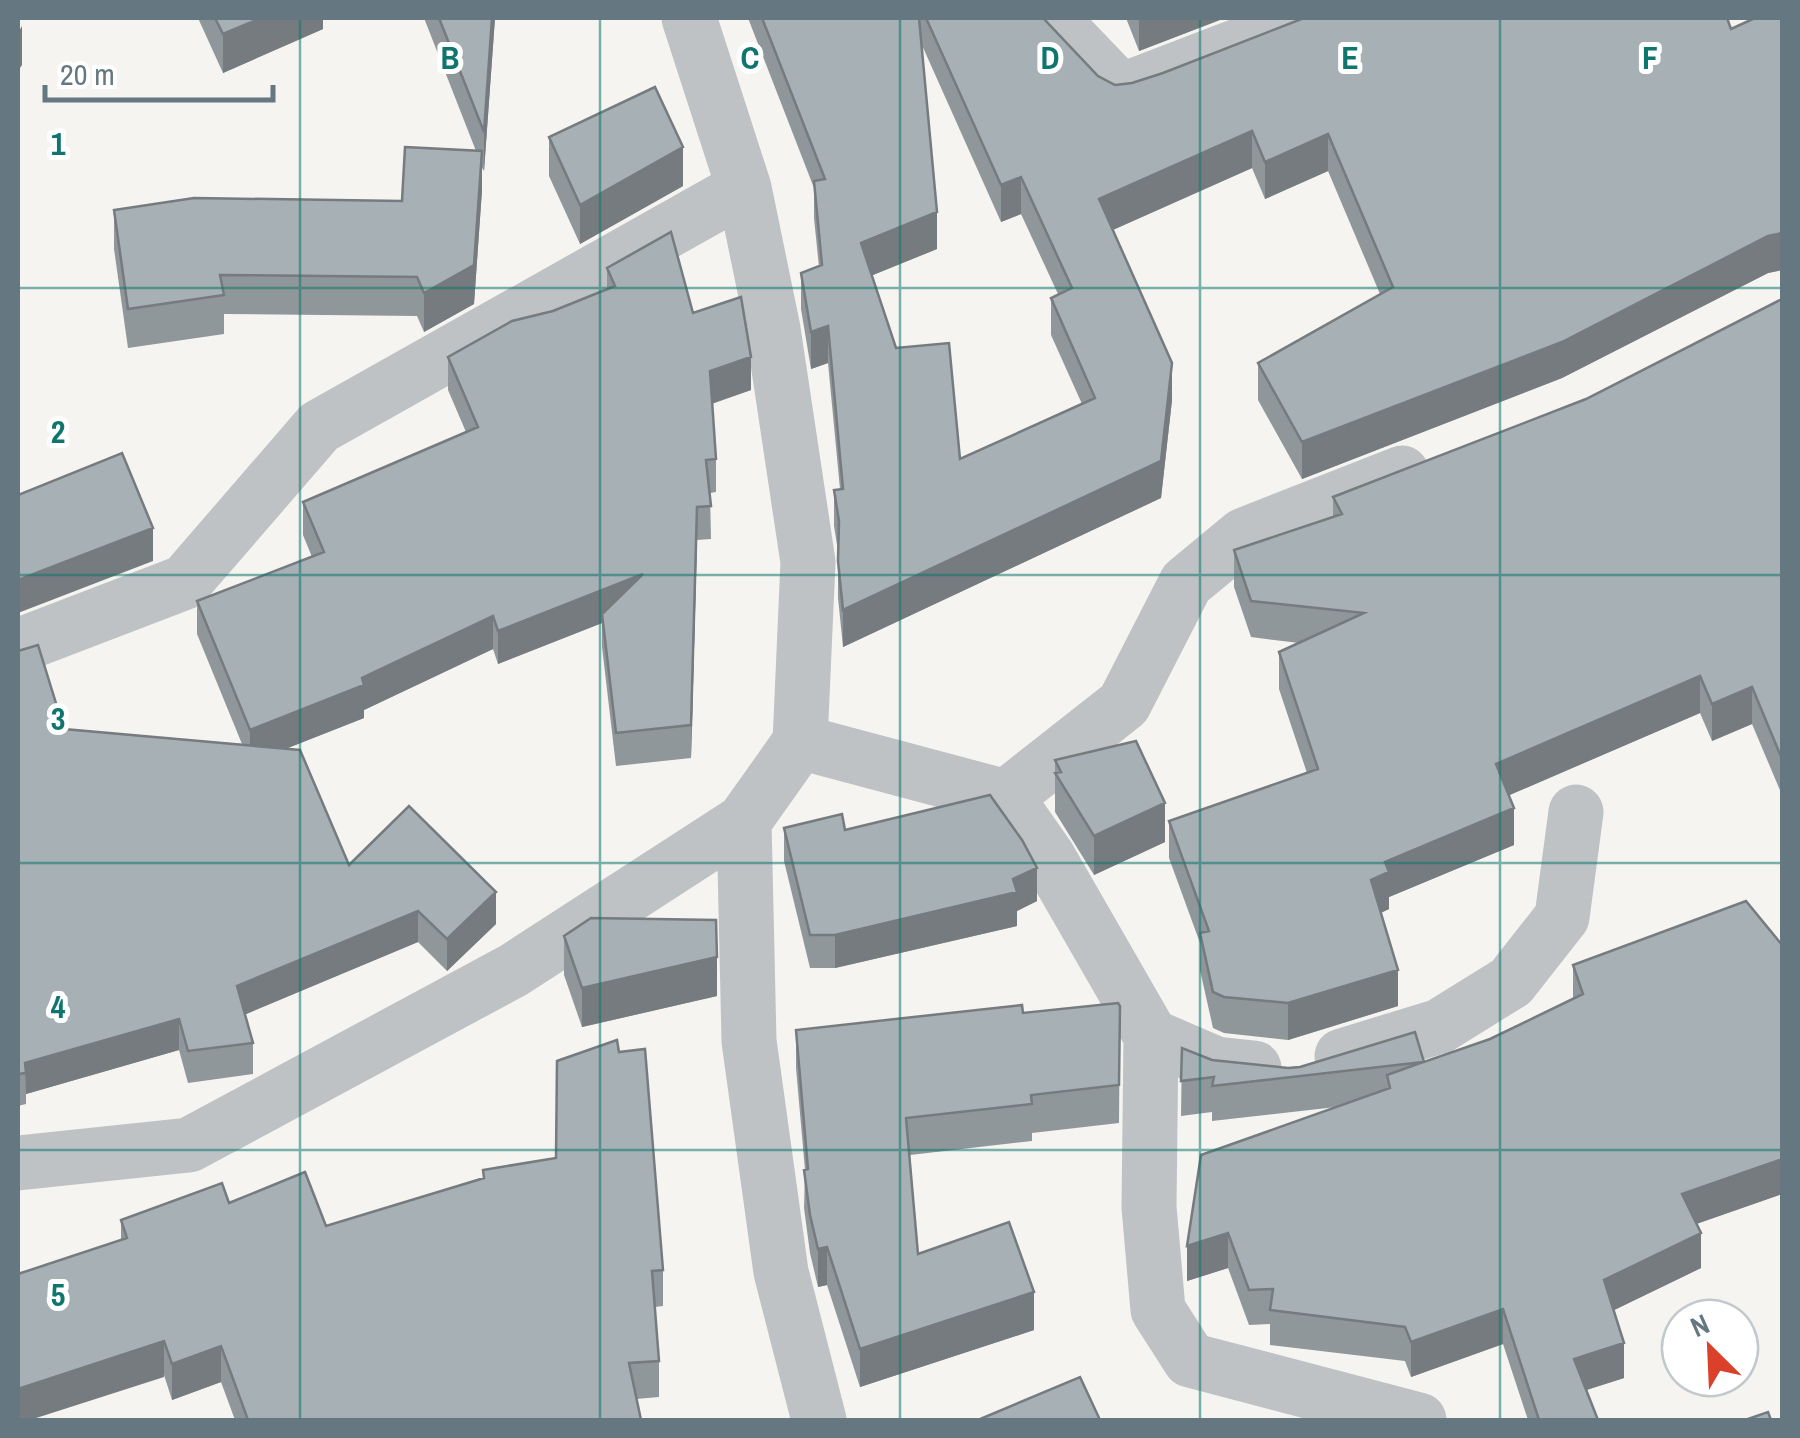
<svg xmlns="http://www.w3.org/2000/svg" width="1800" height="1438" font-family="'Archivo Narrow',sans-serif">
  <rect width="100%" height="100%" fill="#f5f4f1"/>
  <g fill="none" stroke-linecap="round" stroke-linejoin="round">
    <path stroke="#bec2c5" stroke-width="55" d="M689,18L744,188L773,329L808,562L800,742L744,821L749,1041L781,1272L819,1420
      M1051,18L1121,91L1311,18
      M18,646L185,582L319,427L744,188
      M800,742L1006,797L1048,857L1151,1036L1216,1064L1254,1068
      M1006,797L1124,704L1186,583L1244,535L1402,473
      M1151,1036L1149,1207L1158,1310L1190,1360L1419,1420
      M1342,1056L1440,1026L1511,982L1562,917L1576,812
      M18,1163L189,1145L514,970L744,821"/>
  </g>
  <path fill="#90979b" fill-rule="evenodd" d="M198,18H323V29L223,73Z
    M424,18H495L484,171L482,168V190L474,304L424,332L417,316L224,314V334L128,348L114,249V210L402,201L476,151Z
    M748,18H1043L1098,76L1115,85L1731,29L1782,18V270L1768,273L1562,378L1302,479L1258,400V363L1380,294L1328,171L1265,199L1252,168L1113,230L1172,400L1161,498L843,647L838,598V551L834,526V490L840,489L828,363L811,369L801,309V273L819,267L814,218V188ZM921,43L1001,222L1021,214L1058,294L1051,298V335L1082,404L960,459L896,348L872,275L937,249Z
    M1126,18H1225L1139,51Z
    M549,137L683,186L580,244L549,176Z
    M607,268L693,313L751,390L712,404L716,459V492L710,493L711,539L697,540L691,758L616,766L602,647V623L498,664L493,649L364,710V718L287,748L349,865L496,924L447,971L418,942L245,1014L253,1043V1074L188,1083L179,1050L26,1094V1104L18,1106V651L64,729L242,744L197,634V601L312,557L303,535V502L466,432L448,390V357L607,289Z
    M1782,299V795L1752,724L1712,741L1700,713L1509,795L1514,845L1389,897V909L1381,913L1398,1006L1288,1040L1224,1033L1213,1028L1200,970V943L1169,858V821L1307,773L1279,689V652L1299,643L1251,637L1234,587V550L1333,517V497L1586,399Z
    M1055,760L1165,842L1094,875L1055,812Z
    M784,828L845,830L1037,901L1017,911V926L835,968H810L784,861Z
    M564,936L717,996L582,1027L564,975Z
    M1782,945V1194L1696,1224L1701,1268L1614,1310L1624,1378L1586,1390L1598,1420H1528L1503,1344L1411,1377L1405,1361L1270,1345V1324L1249,1325L1228,1268L1187,1281L1336,1107L1212,1121V1112L1181,1116L1182,1048L1212,1060L1288,1068L1424,1062L1490,1039L1573,998V965Z
    M1120,1006L1119,1123L1032,1133V1141L910,1155L918,1254L1034,1330L860,1387L827,1285L818,1287L810,1253L804,1208L805,1170L796,1068V1030Z
    M483,1170L663,1270V1306L655,1307L659,1361V1397L636,1399L641,1420H235L221,1382L172,1400L121,1240V1220L229,1203L326,1226L483,1178Z"/>
  <path fill="#757b7e" d="M261,18H323V29L223,73V34Z
    M492,18H495L484,171V132Z
    M1139,18H1225L1139,51Z
    M22,26V65L18,71V33Z
    M1252,131V168L1099,236V199Z
    M1328,134V171L1265,199V162Z
    M683,147V186L580,244V205Z
    M482,151V190L474,304L424,332V293Z
    M1021,177V214L1001,222V185Z
    M937,212V249L861,280V243Z
    M1782,233V270L1768,273L1562,378L1302,479V442L1768,236Z
    M828,326V363L811,369V332Z
    M751,357V390L710,404V371Z
    M1172,363V400L1161,498L843,647V610Z
    M697,507V540L691,758V725Z
    M153,528V561L18,613V580Z
    M643,574L602,614V623L498,664V631Z
    M493,616V649L364,710V718L250,763V730Z
    M1700,676V713L1496,801V764Z
    M1752,687V724L1712,741V704Z
    M1165,803V842L1094,875V836Z
    M1514,808V845L1389,897V909L1371,917V880L1385,862Z
    M1037,868V901L1017,911V926L835,968V935L1013,879Z
    M496,892V924L447,971V939Z
    M418,911V942L237,1018V986Z
    M717,957V996L582,1027V988Z
    M1398,970V1006L1288,1040V1003Z
    M179,1019V1050L26,1094L25,1063Z
    M1782,1159V1194L1682,1229V1194Z
    M1228,1233V1268L1187,1281V1246Z
    M1701,1233V1268L1604,1315V1280Z
    M827,1247V1285L818,1287V1249Z
    M1034,1292V1330L860,1387V1349Z
    M1503,1309V1344L1411,1377V1342Z
    M164,1341V1377L30,1420H18V1389Z
    M1624,1343V1378L1574,1394V1359Z
    M221,1346V1382L172,1400V1364Z"/>
  <path fill="#a7b0b4" stroke="#757b7e" stroke-width="2.5" d="M215,18H261L223,34Z
    M439,18H492L484,132Z
    M762,18H919L937,212L861,243L896,348L949,343L960,459L1095,398L1051,298L1072,288L1021,177L1001,185L926,18H1043L1098,76L1115,85L1132,83L1163,73L1304,18H1727L1731,29L1755,18H1782V233L1768,236L1562,342L1302,442L1258,363L1393,287L1328,134L1265,162L1252,131L1099,199L1172,363L1161,461L843,610L838,561L839,521L834,490L843,489L828,326L811,332L801,273L822,265L814,181L825,179Z
    M655,87L683,147L580,205L549,137Z
    M405,147L482,151L474,265L424,293L417,277L220,275L224,295L128,309L114,210L194,198L402,201Z
    M671,232L693,313L741,297L751,357L710,371L716,459L706,460L711,506L697,507L691,725L616,733L602,614L643,574L498,631L493,616L362,678L364,685L250,730L197,601L324,552L303,502L478,427L448,357L512,321L553,311L615,286L607,268Z
    M1782,299V759L1752,687L1712,704L1700,676L1496,764L1514,808L1385,862L1389,872L1371,880L1398,970L1288,1003L1224,997L1213,992L1200,933L1209,931L1169,821L1318,769L1279,652L1364,613L1251,601L1234,550L1342,514L1333,497L1586,399Z
    M122,453L153,528L18,580V495Z
    M38,645L64,729L300,750L349,865L409,806L496,892L447,939L418,911L237,986L253,1043L188,1051L179,1019L25,1063L26,1073L18,1074V651Z
    M1136,741L1165,803L1094,836L1055,773L1061,772L1055,760Z
    M990,795L1022,840L1037,868L1013,879L1017,892L835,935H810L784,828L842,814L845,830Z
    M1746,901L1782,945V1159L1682,1194L1701,1233L1604,1280L1624,1343L1574,1359L1598,1420H1539L1503,1309L1411,1342L1405,1327L1270,1310L1273,1289L1249,1290L1228,1233L1187,1246L1201,1155L1390,1088L1387,1075L1423,1062L1212,1086L1214,1077L1181,1081L1182,1048L1212,1060L1288,1068L1300,1067L1415,1032L1424,1062L1490,1039L1583,994L1573,965Z
    M591,918L716,920L717,957L582,988L564,936Z
    M1118,1003L1120,1006L1119,1085L1031,1095L1032,1104L906,1118L918,1254L1009,1222L1034,1292L860,1349L827,1247L818,1249L810,1215L804,1170L808,1169L796,1030L1022,1005L1023,1013Z
    M617,1040L619,1052L645,1049L663,1270L652,1271L659,1361L629,1363L641,1420H248L221,1346L172,1364L164,1341L18,1389V1274L127,1238L121,1220L222,1183L229,1203L305,1172L326,1226L484,1178L483,1170L556,1158L557,1061Z
    M1080,1377L1100,1420H978Z
    M1768,1412L1771,1420H1745Z"/>
  <path fill="none" stroke="#0f766e" stroke-width="2.5" stroke-opacity="0.55" d="M300,18V1420M600,18V1420M900,18V1420M1200,18V1420M1500,18V1420M18,288H1782M18,575H1782M18,863H1782M18,1150H1782"/>
  <g font-size="32" text-anchor="middle" font-weight="bold" fill="#0f766e" stroke="#fff" stroke-width="10" stroke-linejoin="round" paint-order="stroke">
    <text x="450" y="69">B</text>
    <text x="750" y="69">C</text>
    <text x="1050" y="69">D</text>
    <text x="1350" y="69">E</text>
    <text x="1650" y="69">F</text>
    <text x="58" y="155">1</text>
    <text x="58" y="443">2</text>
    <text x="58" y="730">3</text>
    <text x="58" y="1018">4</text>
    <text x="58" y="1306">5</text>
  </g>
  <rect width="1800" height="1438" fill="none" stroke="#657781" stroke-width="40"/>
  <g transform="translate(1710 1348) rotate(336)"><circle r="48" fill="#ffffff" stroke="#c1c9cd" stroke-width="2.5"/>
  <path d="M0-8L18 38L0 25L-18 38Z" fill="#db412a"/>
  <text y="-15" font-size="28" font-weight="bold" text-anchor="middle" fill="#657781">N</text>
  </g>
  <path d="M45 85v15h228v-15" fill="none" stroke="#657781" stroke-width="5"/>
  <text x="60" y="85" font-size="30" fill="#657781" stroke="#ffffff" stroke-width="8" paint-order="stroke">20 m</text>
</svg>
